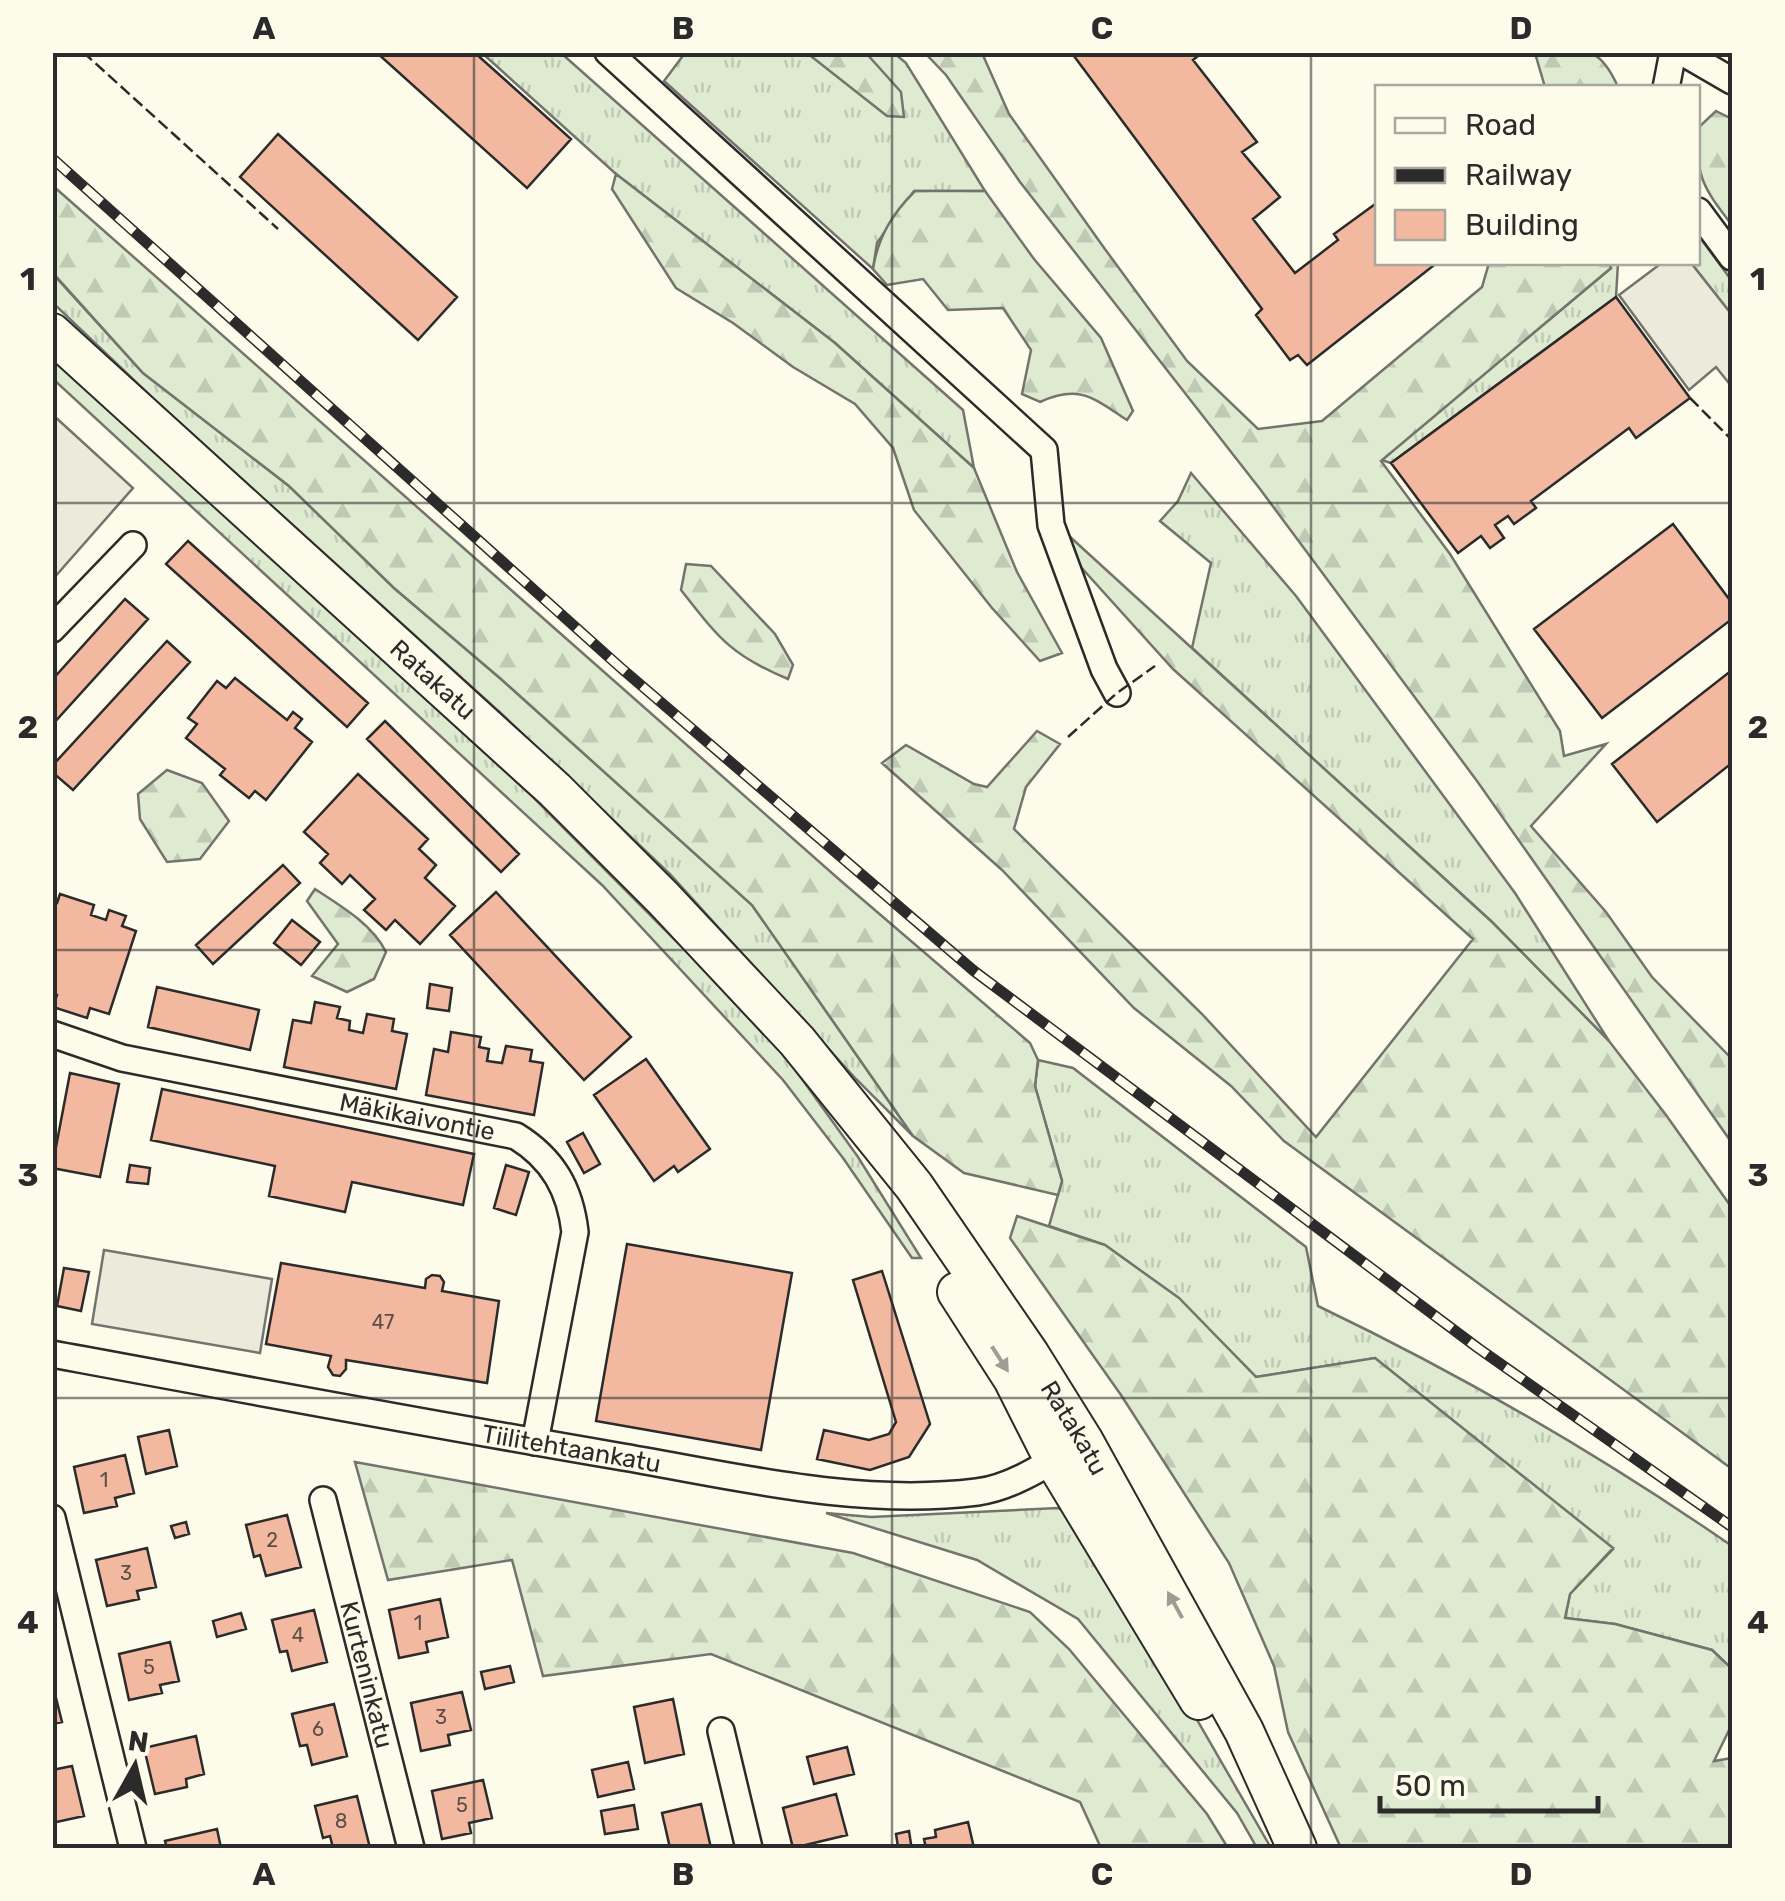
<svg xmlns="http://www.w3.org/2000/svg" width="1785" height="1901" font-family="Rubik,sans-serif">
  <defs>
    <pattern id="grass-tufts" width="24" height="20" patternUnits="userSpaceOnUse" patternTransform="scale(2.5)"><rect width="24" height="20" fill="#deebd1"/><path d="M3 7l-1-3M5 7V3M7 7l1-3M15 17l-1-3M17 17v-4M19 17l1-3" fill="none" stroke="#bfcab4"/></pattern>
    <pattern id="forest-firs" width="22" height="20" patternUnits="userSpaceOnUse" patternTransform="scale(2.5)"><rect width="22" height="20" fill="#deebd1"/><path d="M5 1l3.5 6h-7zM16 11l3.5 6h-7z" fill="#bfcab4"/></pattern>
  </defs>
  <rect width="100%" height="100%" fill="#fdfbea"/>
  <path fill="url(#grass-tufts)" stroke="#74746e" stroke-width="2.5" d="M482,53H561L963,410L974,468L835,343L616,174Z
    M685,53H894L906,63L985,191H914L877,243L873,269L664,81Z
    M1698,235L1732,281V315L1691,263L1698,262Z
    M1609,263H1618L1616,297L1391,463L1381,460L1611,268Z
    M52,273L143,373L289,486L394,588L501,679L752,905L913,1136L856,1079L670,874L505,717L159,404L53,303Z
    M52,358L532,796L679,944L789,1061L858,1157L921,1258H912L843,1158L783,1080L602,885L53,379Z
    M1191,473L1296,596L1515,893L1609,1041L1492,922L1192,648L1211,563L1160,521L1178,501Z
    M1038,1060L1073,1068L1306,1247L1318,1306C1460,1374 1603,1457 1732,1546V1669L1712,1650L1615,1624L1565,1618L1570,1594L1613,1549L1375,1358L1256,1377L1178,1298L1105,1245L1049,1226L1062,1181L1035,1086Z
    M1058,1508L1073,1516L1121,1588L1271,1848H1257L1237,1813L1078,1619L977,1560L826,1513L871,1517Z"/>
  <path fill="url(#forest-firs)" stroke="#74746e" stroke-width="2.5" d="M807,53H866L901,92L904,117L887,116Z
    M925,53H982L1009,114L1102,245L1187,361L1258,429L1322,421L1482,287L1489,263H1609L1611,268L1381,461L1450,554L1560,731L1564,756L1606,744L1531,826L1606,912L1652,977L1732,1059V1143L1477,781L1260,489L1020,182L946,75Z
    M1535,53C1582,52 1597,40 1618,87H1545Z
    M1716,111L1732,119V225C1704,189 1693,174 1700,126Z
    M616,174L835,343L974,468L1017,572L1062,653L1040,661L992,608L914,510L893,448L855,404L793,367L733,323L676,288L612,189Z
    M52,185L841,881L1030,1043L1038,1060L1035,1086L1062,1181L1058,1195L964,1173L913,1136L752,905L501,679L394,588L289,486L143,373L53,273Z
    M915,191H985L1034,259L1101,338L1133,411L1127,420C1093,398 1080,384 1040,402L1022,394L1031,350L1003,308L948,310L923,279L887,285L873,269C878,237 892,214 915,191Z
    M1068,535L1492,922L1609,1041L1666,1115L1732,1208V1469L1284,1141L1231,1086L1134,1008L1002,870L882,763L906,745L974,784L987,787L1037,731L1060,744L1026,787L1014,829L1202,1014L1316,1137L1473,939L1173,669L1070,555Z
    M686,564L711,566L775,634L793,665L788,679C730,655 718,637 681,590Z
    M167,770L202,783L229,821L200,859L167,862L140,819L138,794Z
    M315,889C341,906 372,924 386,952L374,979L347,992L312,976L338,944L307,901Z
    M1017,1216L1105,1245L1179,1298L1256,1377L1375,1358L1613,1548L1570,1594L1565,1618L1615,1624L1712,1650L1732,1669V1724L1714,1761L1732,1758V1848H1341L1288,1732L1274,1666L1229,1563L1121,1395L1010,1238Z
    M355,1462L853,1553L1030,1612L1069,1649L1207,1814L1228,1848H1101L1080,1802L711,1654L543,1676L512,1560L388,1580Z"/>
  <path fill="#eceadb" stroke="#74746e" stroke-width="2.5" d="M1663,262L1691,263L1732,315V387L1716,367L1689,390L1619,295Z
    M53,415L133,488L53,579H52Z
    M104,1250L272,1279L260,1353L92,1324Z"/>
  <path fill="#f2b8a0" stroke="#2b2b2b" stroke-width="2.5" d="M376,52H474L571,139L527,188Z
    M1071,52H1203L1193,60L1257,142L1242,152L1280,197L1253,219L1295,273L1338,240L1334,234L1378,202V262H1438L1307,365L1298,355L1290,360L1256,315L1262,309Z
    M278,134L457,297L418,340L240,177Z
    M1616,297L1690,398L1636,438L1629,428L1531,501L1536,508L1514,524L1508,516L1495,525L1504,538L1490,548L1481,536L1458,553L1391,463Z
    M1673,524L1732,603V619L1602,718L1534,629Z
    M188,541L368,703L347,727L166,564Z
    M125,599L148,619L52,725V680Z
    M167,641L190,662L73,790L52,772V766Z
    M1732,670V763L1657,822L1612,764Z
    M235,678L287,720L293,712L302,719L295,728L312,742L266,800L255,791L249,798L220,775L225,769L186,738L197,724L188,718L217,681L226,688Z
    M385,721L519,854L501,872L367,739Z
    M358,774L428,839L419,849L436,865L425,878L455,906L420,944L395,920L386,930L364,910L375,899L350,875L342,884L320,863L328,854L304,832Z
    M283,865L300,883L213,964L196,945Z
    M496,892L631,1037L584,1080L450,935Z
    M60,894L94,905L91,915L106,920L109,910L126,916L122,926L136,931L109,1014L90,1008L87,1018L53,1007L57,995L52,993V902L57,903Z
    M292,920L320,942L301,965L274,943Z
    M430,984L452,988L449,1011L427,1008Z
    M157,987L259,1010L250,1050L148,1027Z
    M315,1002L340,1007L337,1018L350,1021L349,1030L363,1033L367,1014L394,1019L392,1031L407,1034L396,1089L284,1067L293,1020L311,1023Z
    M451,1032L481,1037L479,1047L489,1049L487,1061L502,1063L506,1046L532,1050L530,1061L543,1063L534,1115L426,1095L434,1049L448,1052Z
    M646,1059L710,1149L678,1172L674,1166L654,1181L594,1095Z
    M70,1073L119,1084L100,1177L52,1168Z
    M162,1089L474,1154L463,1205L352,1182L345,1212L269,1196L275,1166L151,1140Z
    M583,1133L600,1164L584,1173L567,1142Z
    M130,1165L150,1168L148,1184L127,1182Z
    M506,1165L529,1172L516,1215L494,1208Z
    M627,1244L792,1273L761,1450L596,1421Z
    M281,1263L425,1288L426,1279L432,1275L440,1276L444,1282L442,1291L499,1301L487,1383L346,1360V1369L340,1376L333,1375L328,1367L331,1356L266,1344Z
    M64,1268L89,1272L81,1311L57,1306Z
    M882,1271L930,1424L909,1457L870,1470L817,1459L824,1430L869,1440L889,1434L896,1422L853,1280Z
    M169,1430L177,1466L146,1474L138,1437Z
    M125,1455L134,1493L115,1498L117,1506L84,1513L74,1467Z
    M287,1515L301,1567L266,1576L260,1555L254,1557L246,1525Z
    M186,1522L189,1534L175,1538L171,1526Z
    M147,1548L156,1587L137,1591L139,1599L107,1606L96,1560Z
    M440,1599L448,1637L426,1642L428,1652L399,1658L389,1610Z
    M314,1610L327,1662L292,1671L287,1651L280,1652L272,1620Z
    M241,1613L246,1629L217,1637L213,1621Z
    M170,1642L179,1681L160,1685L162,1693L129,1700L119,1654Z
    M510,1666L514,1682L485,1689L481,1672Z
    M52,1682L62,1722L52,1724Z
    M462,1692L471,1730L448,1735L450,1745L421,1751L411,1703Z
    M673,1699L684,1754L645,1763L634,1707Z
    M334,1704L347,1756L312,1765L307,1745L300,1746L292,1714Z
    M196,1736L204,1774L186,1779L187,1787L155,1794L144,1748Z
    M847,1747L854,1774L814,1784L807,1757Z
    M628,1762L634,1789L598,1797L592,1770Z
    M72,1766L84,1816L52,1823V1770Z
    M483,1780L492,1818L469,1823L471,1833L442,1839L432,1791Z
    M836,1794L847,1835L793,1848L783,1808Z
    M357,1796L370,1848H333L330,1836L323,1838L315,1806Z
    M701,1804L711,1848H670L662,1813Z
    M634,1805L638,1829L605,1834L601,1811Z
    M968,1822L974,1848H926L924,1839L936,1837L935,1830Z
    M217,1829L221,1848H167L165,1841Z
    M909,1831L911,1844L898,1847L896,1834Z"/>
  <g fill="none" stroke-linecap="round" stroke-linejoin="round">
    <g stroke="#2b2b2b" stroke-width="30">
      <g id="street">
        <path d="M608,52L1044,450L1051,525L1104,669L1117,693"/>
        <path d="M1682,52L1732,81"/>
        <path d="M1666,88L1673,52"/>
        <path d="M1698,211L1732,257"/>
        <path d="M52,629L133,545"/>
        <path id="s1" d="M52,1034L122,1058L516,1136C553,1159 570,1189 575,1232L535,1442"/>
        <path id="s2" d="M52,1354C241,1389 429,1424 617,1456C735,1476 857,1507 977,1492C1008,1488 1040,1469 1066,1452"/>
        <path id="s3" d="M323,1500L411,1848"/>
        <path d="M52,1518L133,1848"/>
        <path d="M721,1731L749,1848"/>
      </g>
    </g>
    <g stroke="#2b2b2b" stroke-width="42">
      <g id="secondary">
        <path id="s4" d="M52,333L555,790L663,898L797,1041L914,1186L1030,1355L1083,1440L1244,1731L1297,1848"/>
        <path d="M957,1292L1013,1379L1054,1460L1199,1700"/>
      </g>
    </g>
    <use href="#street" stroke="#fdfbea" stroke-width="25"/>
    <use href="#secondary" stroke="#fdfbea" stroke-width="38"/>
    <g stroke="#2b2b2b" stroke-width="11">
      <path id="rail" d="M52,158L621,668L974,971L1478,1348L1732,1527"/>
    </g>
    <use href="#rail" stroke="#fdfbea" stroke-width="8" stroke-dasharray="22" stroke-linecap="butt"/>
    <path stroke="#2b2b2b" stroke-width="2.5" stroke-dasharray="12 5" stroke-linecap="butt" d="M83,52L278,229
      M1690,398L1732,440
      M1068,737L1117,693L1155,666"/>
  </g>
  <defs><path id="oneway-solid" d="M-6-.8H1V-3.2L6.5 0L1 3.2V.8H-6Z" transform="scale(2.5)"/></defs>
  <g fill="#9e9d94">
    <use href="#oneway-solid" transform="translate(1000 1359) rotate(57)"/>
    <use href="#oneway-solid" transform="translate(1175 1605) rotate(-119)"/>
  </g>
  <path fill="none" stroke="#2b2b2b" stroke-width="2.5" stroke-opacity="0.55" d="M474,52V1848M892,52V1848M1311,52V1848M52,503H1732M52,950H1732M52,1398H1732"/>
  <g text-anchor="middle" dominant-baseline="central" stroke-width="8" stroke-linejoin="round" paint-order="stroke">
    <g font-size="20" fill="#5d4e48">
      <text x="383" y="1322">47</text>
      <text x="104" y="1480">1</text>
      <text x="272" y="1540">2</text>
      <text x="126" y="1573">3</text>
      <text x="418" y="1623">1</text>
      <text x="298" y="1635">4</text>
      <text x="149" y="1667">5</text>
      <text x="441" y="1717">3</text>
      <text x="318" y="1729">6</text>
      <text x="462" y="1805">5</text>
      <text x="341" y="1821">8</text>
    </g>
    <g font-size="25" fill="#2b2b2b" stroke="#fdfbea">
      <text stroke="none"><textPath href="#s4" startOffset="515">Ratakatu</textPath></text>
      <text stroke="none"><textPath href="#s1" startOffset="375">Mäkikaivontie</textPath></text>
      <text stroke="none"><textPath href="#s4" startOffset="1505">Ratakatu</textPath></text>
      <text stroke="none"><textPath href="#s2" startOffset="528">Tiilitehtaankatu</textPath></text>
      <text stroke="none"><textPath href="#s3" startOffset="180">Kurteninkatu</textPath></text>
    </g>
  </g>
  <rect width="1785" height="1901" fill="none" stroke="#fdfbea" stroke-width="110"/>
  <rect x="1375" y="85" width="325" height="180" fill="#fdfbea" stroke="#a9a89e" stroke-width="2.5"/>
  <rect x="1395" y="118" width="50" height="15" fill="#fdfbea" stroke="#a9a89e" stroke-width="2.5"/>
  <text x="1465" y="135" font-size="30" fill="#2b2b2b">Road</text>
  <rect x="1395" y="168" width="50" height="15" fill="#2b2b2b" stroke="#a9a89e" stroke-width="2.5"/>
  <text x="1465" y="185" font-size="30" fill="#2b2b2b">Railway</text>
  <rect x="1395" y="210" width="50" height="30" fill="#f2b8a0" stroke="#a9a89e" stroke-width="2.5"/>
  <text x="1465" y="235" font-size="30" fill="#2b2b2b">Building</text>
  <g transform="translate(135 1766) rotate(8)" stroke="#fdfbea" stroke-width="8" paint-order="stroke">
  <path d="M0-8L18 38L0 25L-18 38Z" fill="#2b2b2b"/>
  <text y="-15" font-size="28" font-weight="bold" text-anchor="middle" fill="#2b2b2b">N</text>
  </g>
  <path d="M1380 1796v15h218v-15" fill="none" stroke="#2b2b2b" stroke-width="5"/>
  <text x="1395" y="1796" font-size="30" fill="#2b2b2b" stroke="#fdfbea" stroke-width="8" paint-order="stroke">50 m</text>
  <rect x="55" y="55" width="1675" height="1791" fill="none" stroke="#2b2b2b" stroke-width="4"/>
  <g font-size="32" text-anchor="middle" font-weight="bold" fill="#2b2b2b">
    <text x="264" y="39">A</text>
    <text x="683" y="39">B</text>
    <text x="1102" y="39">C</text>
    <text x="1521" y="39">D</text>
    <text x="28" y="290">1</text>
    <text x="1758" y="290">1</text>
    <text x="28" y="738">2</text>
    <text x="1758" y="738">2</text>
    <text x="28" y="1186">3</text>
    <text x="1758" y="1186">3</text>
    <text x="28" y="1633">4</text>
    <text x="1758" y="1633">4</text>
    <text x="264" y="1885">A</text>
    <text x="683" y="1885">B</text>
    <text x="1102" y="1885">C</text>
    <text x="1521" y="1885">D</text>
  </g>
</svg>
